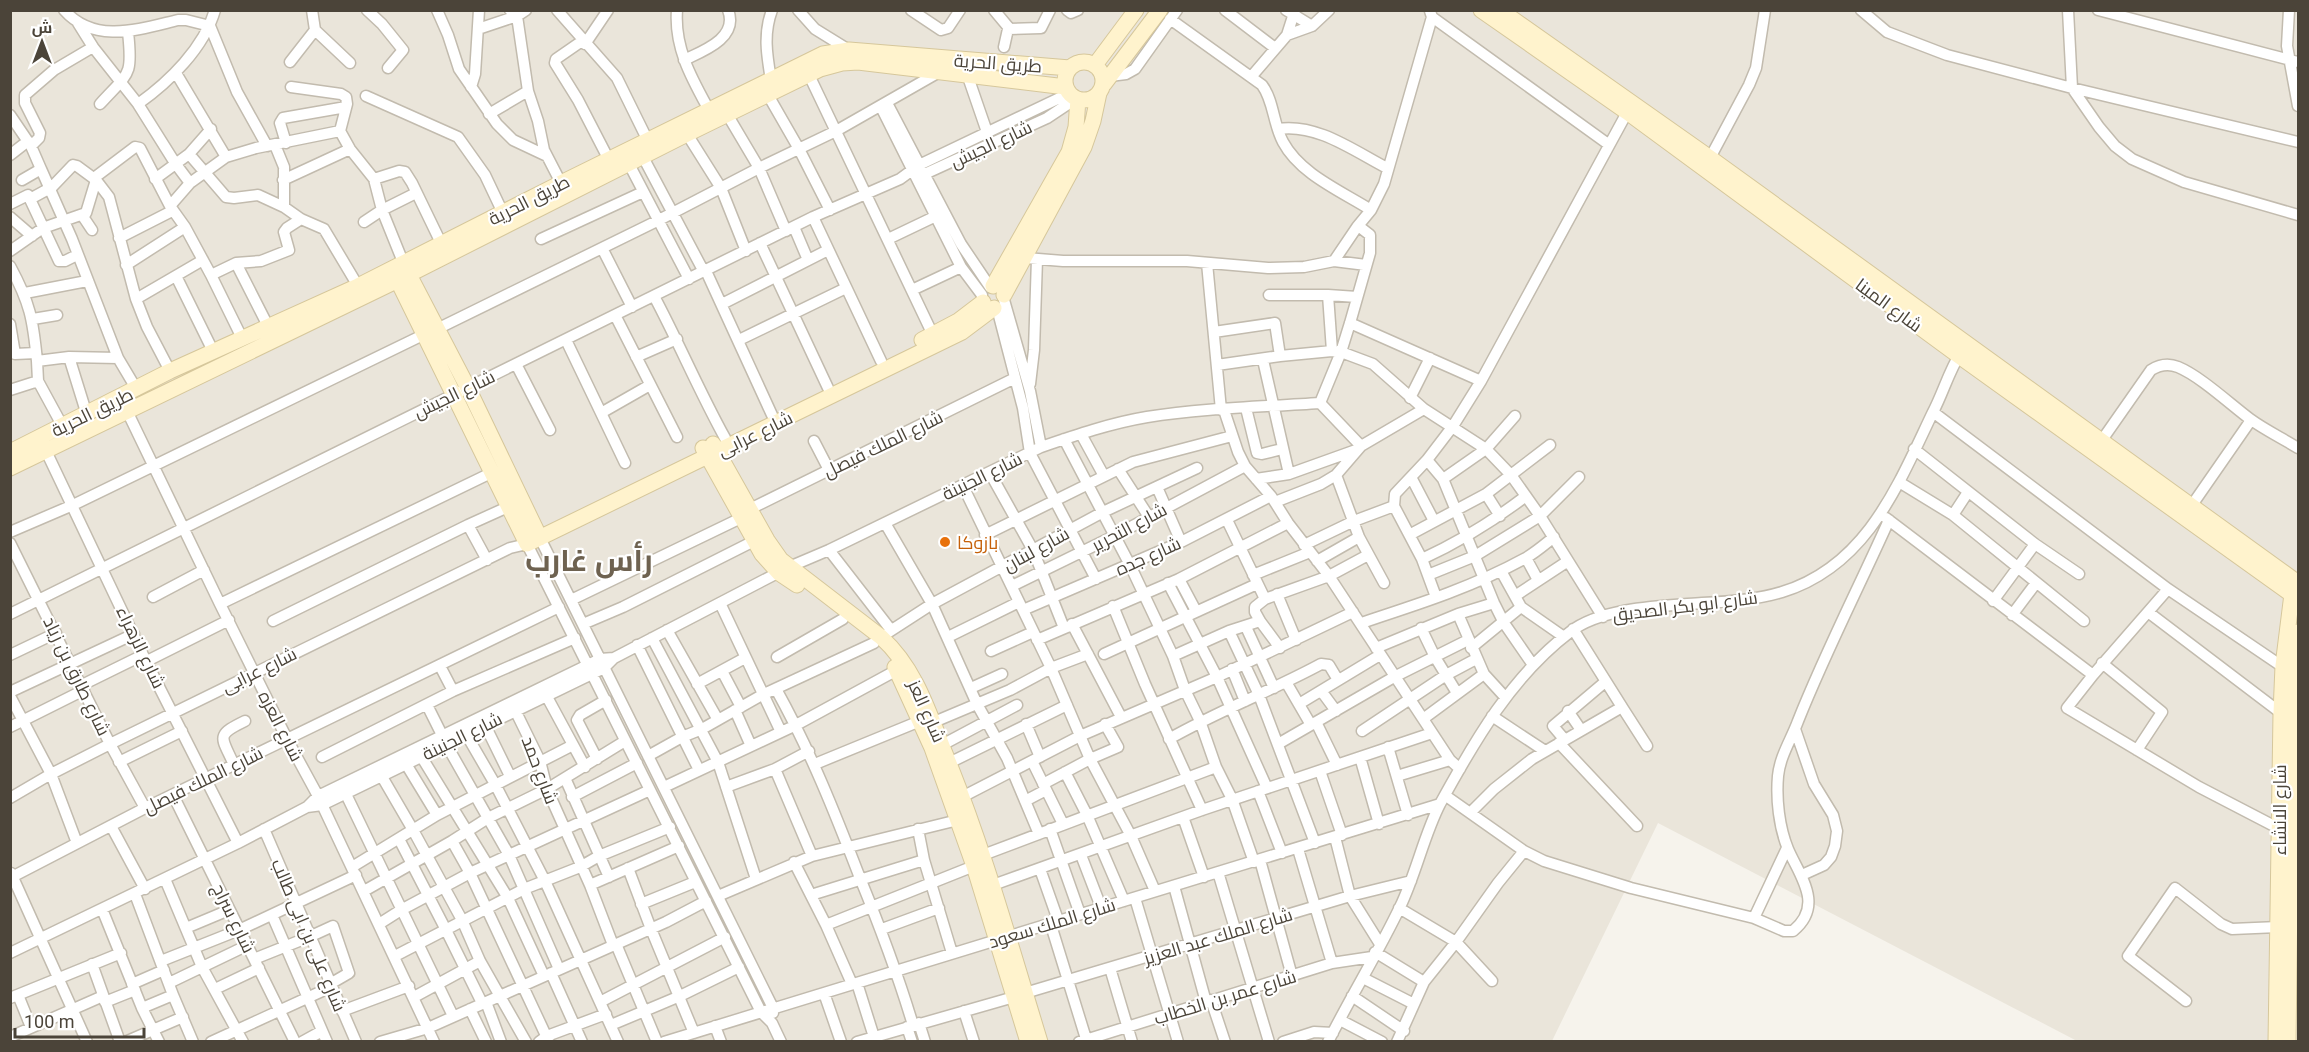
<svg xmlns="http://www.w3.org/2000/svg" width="2309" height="1052" font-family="Roboto,Cairo,sans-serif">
  <rect width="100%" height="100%" fill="#f6f3ec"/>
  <path fill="#eae5da" d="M10,11H2298V1041H2077L1658,823L1552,1041H11Z"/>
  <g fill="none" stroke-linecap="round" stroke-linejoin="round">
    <g stroke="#c2bbae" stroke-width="13">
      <path id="minor" d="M64,10C95,45 140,29 178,20H186L210,26L237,92L267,146
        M312,10L315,30L350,63
        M367,10L382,24L403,50L388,68
        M437,10L448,35L459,69L497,124L513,140L547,156
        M510,10L517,16L528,91L538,121L544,150L561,183
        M557,10L617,78L648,141
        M677,10C674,48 692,79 709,110
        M798,10L815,29L849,50
        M911,10L941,30L948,28L960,10
        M994,10L1009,28
        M1067,10L1071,13L1078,10
        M1225,10L1275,48
        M1286,10L1312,26
        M1861,10L1887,32L1947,55L2072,88L2298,142
        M2068,10L2072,88L2099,127L2115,146L2132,159L2184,182L2298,215
        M2098,10L2298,62
        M2289,10L2287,46L2298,106
        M1430,11L1432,17L1608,144
        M1170,19L1262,85C1274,101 1273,124 1283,142C1300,174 1341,191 1371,210
        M478,29L517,16L526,10
        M1287,35L1312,26L1329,10
        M582,41L556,59L555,63L578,100L609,160
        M585,44L608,10
        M93,47L138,104L175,163L190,183
        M1004,47L1008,29L1041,28L1050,10
        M684,60C703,51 739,38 728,10
        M290,62L315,30
        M176,73L226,157
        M967,74L987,132
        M809,75L933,335
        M1110,76L1126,74L1135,69L1177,10
        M1251,77L1287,35L1295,10
        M771,80C767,56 763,34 772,10
        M291,87L341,94L346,97L347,104L340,131L350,149L374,179L382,210L403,262
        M471,87L475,74L479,10
        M768,95L799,149L830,210
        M366,96L458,137L485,175L503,213
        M887,103L961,244L990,287
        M100,104C129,72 133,77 128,32
        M138,104C169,82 204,48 215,10
        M881,107L961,267L982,295
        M489,114L528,91
        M727,114L759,168L786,231
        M10,115L31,146L41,169L22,180
        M1278,129C1317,123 1354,151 1387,168
        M687,134L721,188L746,251
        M286,143L280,123L283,118L346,107
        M275,145L284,167V207L301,219L324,229L358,286
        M31,146L39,138L40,133L25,103V95L54,70L93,47L78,23
        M189,154L226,197L234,198L258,195L284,207
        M10,155L28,141
        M643,157L704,272
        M1710,158L1749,85L1756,68L1765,10
        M629,164L689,279
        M41,169L72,239L118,358L137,390
        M918,177L1047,118L1077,98
        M94,178L135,147L140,148L170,206L185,227L211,275L242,338
        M155,179L189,154L211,129
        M374,179L399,171L405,172L412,183L441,243
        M283,180L350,149
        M30,199L52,187L73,165L77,166L96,180L109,197L136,299L147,327L170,371
        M10,204L28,195L59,261H65L77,255
        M170,206L190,183L226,157L256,148L340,131
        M82,215L92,230
        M10,217L32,236
        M813,217L881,361
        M364,222L382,210L416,193
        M794,227L808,260
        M119,238L172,211
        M541,239L643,192
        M888,239L934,217
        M760,243L828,388
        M602,248L632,307
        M10,251L43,228L86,213L96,180
        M1026,258L1063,261H1187L1268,268L1304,267L1334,261L1366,265
        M1334,261L1357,227L1371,210L1384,184L1432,17
        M1207,263L1221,410
        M126,265L185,227
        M10,266C30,303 33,319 37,361L69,357L118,358
        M706,271L772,415
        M211,275L236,263
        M176,276L213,351
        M912,290L961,267
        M25,293L87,281
        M1269,295H1328L1357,297
        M1328,295L1332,351
        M654,296C679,343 699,391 725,438
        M136,299L203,260
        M1004,300L1030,391L1041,447
        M722,304L828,250
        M997,308L1023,408L1030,453L1096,579
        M615,315L677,437
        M33,319L57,315
        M1350,323L1481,381
        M10,324L15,354L36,353
        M268,326L236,263L261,261L289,250L284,232L287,228L301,219
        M437,329L657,221L759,168L836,131L941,71
        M1214,332L1275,323L1280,356
        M566,340L625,463
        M739,340L846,288
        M69,357L87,415
        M636,357L677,339
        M1263,360L1289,474
        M37,361L38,381L63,427
        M516,364L550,430
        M1217,365L1280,356L1332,351L1341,352L1373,364L1424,409L1486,449L1511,475L1540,516L1603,617
        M1030,384L1034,350L1037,259
        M10,390L38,381
        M1410,398L1430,358
        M1320,403L1341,352L1350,323L1370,253V235L1361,228L1357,227
        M1246,408L1257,453L1262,454L1282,449
        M1224,410L1238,452L1245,466L1271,496L1288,523L1329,576L1450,760L1460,769
        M127,411L220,604L287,739L318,796L434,1042
        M1933,412L2168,589L2286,669
        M601,413L650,385
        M1081,434L1104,476
        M1064,439L1130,565L1173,656L1185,690L1200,721L1216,767L1232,799L1254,862
        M2102,440L2151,370C2159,365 2168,363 2178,367C2200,376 2230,404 2250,419C2265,430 2282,438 2298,448
        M814,441L829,470
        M1914,449L2035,544L2079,574
        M46,451L143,655L238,843
        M1427,460L1443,479L1494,603L1504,623L1533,665
        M1118,469L1149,517
        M990,473L1033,550L1064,628
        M1336,475L1359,537L1384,583
        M1411,477L1434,521
        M1256,479L1289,474L1356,450
        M1443,479L1486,449L1515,416
        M1899,482L1953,515L2084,621
        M963,486L1051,668L1090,759L1131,836L1155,891
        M1157,487L1181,542
        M1486,494L1500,516
        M1275,502L1321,484L1336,475L1361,446L1424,409
        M2192,505L2251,420
        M750,509L1015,378
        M1953,515L1968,492
        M1886,518L2093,675L2168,589
        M1227,520L1265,599
        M885,523L932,604L977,704L1007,758L1039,834
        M468,525L487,560
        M10,532L73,505L425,334
        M1411,534L1486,494L1550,445
        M985,535L1133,462L1232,436
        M540,538L773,1008V1013
        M10,543L110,744L145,808
        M1304,545L1354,521L1394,506
        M829,550L891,630
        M1526,558L1538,580
        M1422,559C1461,541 1492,522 1526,496
        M1317,561L1359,537
        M1501,571L1521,607L1564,637
        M1253,575L1310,552
        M1428,575L1475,556L1540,516L1579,477
        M1179,579L1196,611
        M1168,583L1217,677L1267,788
        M1012,586L1114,536L1245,466
        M1277,594L1296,640
        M1515,596L1568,561
        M153,597L204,570
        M1436,597L1422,559L1394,506L1395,494L1427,460L1453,426L1481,381L1630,107
        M571,600L741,518
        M1993,601L2035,544
        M720,603L781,732
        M220,604L493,472
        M1113,606L1145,684L1202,810
        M1023,610L1181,542L1271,496
        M2148,612L2281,713
        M10,614L813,217L900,179L919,165L1070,93
        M1458,614L1484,674L1505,697
        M2012,615L2036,583
        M273,621L468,525L510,506
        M1260,621L1255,612V607L1265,599L1329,576L1368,555
        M1361,623C1416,605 1473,587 1524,559C1535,553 1544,545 1554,537
        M583,624L623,607L754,541
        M1072,624L1121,717
        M1246,627L1274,688
        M1421,628L1435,657L1457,693
        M667,630L718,720
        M1229,631L1259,695L1315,843
        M881,637L932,604L1103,512L1197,468
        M948,637L1019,602
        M652,638L718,762L756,879
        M1037,640L1179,579L1288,523
        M637,645L699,770
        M1376,648L1458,614L1494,603
        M1471,648L1521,607
        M991,651L1033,632
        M1104,654L1257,584
        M10,655L56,633
        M1173,656L1229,631L1260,621L1280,648
        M777,657L843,619
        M147,661L229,620
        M2102,663L2162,712L2137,750
        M440,666L453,691
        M1232,669L1245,701
        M722,671L741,707
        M2093,675L2067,708L2199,787L2278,828
        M1286,682L1311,725
        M697,684L745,658
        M82,685L143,655
        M971,688L1002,674
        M776,689C810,750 835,813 860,878C880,927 898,975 913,1025
        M10,692L134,634
        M1322,692L1336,711
        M546,695L585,767
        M10,696L51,774L77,843
        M1299,704L1380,655
        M427,705L442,735
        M1622,707L1647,746
        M515,710L540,761L547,789L590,885L613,945
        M735,710L751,746
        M1568,711L1581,730
        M1492,716L1545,751
        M1423,719L1484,674
        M934,722L1010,690L1051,668L1088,654
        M1316,722L1337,765
        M1026,724L1040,757
        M485,725L510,776
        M10,727L84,690
        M1795,729L1814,784L1833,815L1837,831L1835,846L1831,857L1824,865L1802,875
        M1362,731L1446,675L1476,659
        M466,734L495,784L545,881L618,1042
        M1169,739C1218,711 1271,691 1321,664L1329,665L1338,680
        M1564,739L1553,726L1605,682
        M1559,743L1637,826
        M446,744L509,855L559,969
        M1278,744L1394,677L1468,640
        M942,745L1017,705
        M1388,747L1408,815
        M421,756L508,898L544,976
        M648,756L682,737L702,729L762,695L874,643
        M322,757L453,691L575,638
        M1360,757L1379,824
        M597,759L577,720L580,715L606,700
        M1032,761L1063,824
        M119,762L182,731
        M949,763L1067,705
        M406,764L437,815
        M815,764L920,721
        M234,765C222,737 214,736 245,721
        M775,769L812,856
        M1320,771L1342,835
        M1065,772L1087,815L1124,901
        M381,775L413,830L462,920L480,961L526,1042
        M1397,776L1450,760
        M565,778L609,877
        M1043,784L1090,759L1118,747L1105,724
        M664,787L796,725L897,670
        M726,787L775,769L809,751
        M343,788L453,1016
        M1258,791L1282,853
        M173,795L295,1042
        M1446,796L1524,851L1544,861L1631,888L1754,918L1784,931H1793C1825,905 1799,875 1788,849C1779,827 1776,799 1778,776C1780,756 1791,740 1798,721C1825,653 1859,587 1889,520
        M572,797L637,763
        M962,797L1080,736L1217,677L1353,612
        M10,798L51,774L110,744L510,548L527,544L761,1012L772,1023L781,1042
        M1025,801L1046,790
        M307,807L322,805L592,674L604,668L614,658L789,567L829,550L1041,447C1076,435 1111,423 1147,417C1204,408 1262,407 1320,403L1361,446
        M1471,812L1494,789L1532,759L1622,707L1573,629
        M1183,817L1204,877
        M111,826L145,889
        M264,829L356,1042
        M918,829L924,860
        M1050,829L1080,914
        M1335,837L1350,896L1380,944
        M399,839L446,930L482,1003
        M452,841L470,873L549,1042
        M1298,849L1332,963
        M983,855L1216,767
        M1081,855L1101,907
        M1260,860L1292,976
        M794,862L826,925L852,984
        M352,867L437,815L573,745
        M628,868L651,929L694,1033
        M1040,869L1058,920
        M1218,872L1269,1042
        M11,873L87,1042
        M10,878L145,808L559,607
        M165,879L202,967L243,1042
        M590,885L679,846
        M993,885L1202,810L1432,733
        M1174,886L1206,1002
        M364,891L452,841L488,818L547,789L625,741
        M135,894L173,995L193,1042
        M811,895L924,860L952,953
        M718,896L812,856L958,820
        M1135,898L1178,1042
        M641,904L695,882
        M1399,908L1456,942L1492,981
        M102,909L142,1008L159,1042
        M272,915L327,1042
        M1754,918L1787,848
        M1050,922L1087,1042
        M379,924L401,910L470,873L650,790
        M826,925L974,866
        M186,928L229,910
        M882,929L939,908
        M616,944L657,1042
        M1375,952L1424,982
        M10,953L238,843L307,807L318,796L600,659L614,658
        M395,956L524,889L580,867L599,856L670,827
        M254,959L309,937L333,926L349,973L330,984
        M161,961L239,930L356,875
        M92,964L120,1042
        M1110,968L1132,1042
        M551,973L582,1042
        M1363,978L1414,1004
        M169,983L248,945
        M857,983L874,1037
        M132,984L164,970
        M215,989L259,968
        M824,993L841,1042
        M1025,993L1350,896L1411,881
        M18,995L31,1027
        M1352,996L1404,1031
        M414,997L480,961
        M10,998L121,953
        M1211,1000L1225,1042
        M2186,1001L2128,956L2175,888L2221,924L2232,929L2278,927
        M105,1002L135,990
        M486,1002L501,1042
        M600,1002L725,937
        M142,1008L173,995
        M470,1009L486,1042
        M342,1011L409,986
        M964,1011L974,1042
        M1340,1020L1382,1042
        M919,1023L925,1042
        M611,1025L680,996L739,967
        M715,1026L721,1042
        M907,1027L912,1042
        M10,1037L103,996
        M125,1042L183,1017
        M211,1042L331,987
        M302,1042L322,1031
        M380,1042L428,1028L666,922L706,901
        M539,1042L547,1036L606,1014
        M664,1042L1440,804
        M857,1042L1014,997
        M1079,1042L1332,963L1372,957
        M1283,1042L1314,1032L1333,1033
        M1328,1042C1351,996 1378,953 1400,907C1416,874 1424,835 1440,804C1475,740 1512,676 1570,632C1602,607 1663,606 1702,603C1729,602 1756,600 1782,592C1867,566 1898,485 1933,412C1943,393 1949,371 1961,352
        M1397,1042L1424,982L1456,942L1498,883L1524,851"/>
    </g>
    <g stroke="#d6c79b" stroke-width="17">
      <path id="secondary" d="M1481,10L1627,112L1959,356L2298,599
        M1500,10L1710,158L2298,583
        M1065 81a19 19 0 1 1 38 0a19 19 0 1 1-38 0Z
        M1095,65L1136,10
        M1104,84L1160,10
        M405,267L468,388L540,538
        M393,271L527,544L962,332L994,308
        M993,286L1069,152L1076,127L1078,99
        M1004,295L1084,147L1093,121L1099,93
        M922,340L958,321L983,302
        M713,444L767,540L781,560L881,637C915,668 928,710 944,751C983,846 1010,944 1040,1042
        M703,448L762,554L779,573L797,585
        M10,452L170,371L358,286L561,183L823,54L849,50L1070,68
        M10,468L398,280L687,134L820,69L842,63L858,62L1066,87
        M895,667L932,748L974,866L1028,1042
        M2276,1042L2281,713L2283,666L2293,586
        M2288,1042L2293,675L2298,632"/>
    </g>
    <use href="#minor" stroke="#fff" stroke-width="10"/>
    <use href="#secondary" stroke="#fff3cd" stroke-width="15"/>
  </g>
  <circle fill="#e8710a" stroke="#fff" stroke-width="2" cx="945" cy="542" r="6"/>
  <g text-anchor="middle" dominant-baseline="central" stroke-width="4.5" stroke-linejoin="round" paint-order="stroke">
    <g font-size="18" fill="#4b4439" stroke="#fff">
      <text transform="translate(998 63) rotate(4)">طريق الحرية</text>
      <text transform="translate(991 144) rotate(-25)">شارع الجيش</text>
      <text transform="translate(529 200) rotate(-27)">طريق الحرية</text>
      <text transform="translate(1889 305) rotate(36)">شارع المينا</text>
      <text transform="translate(454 394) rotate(-26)">شارع الجيش</text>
      <text transform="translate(92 412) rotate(-26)">طريق الحرية</text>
      <text transform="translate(755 434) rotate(-26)">شارع عرابى</text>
      <text transform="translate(883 444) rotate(-26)">شارع الملك فيصل</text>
      <text transform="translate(982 476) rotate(-26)">شارع الجنينة</text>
      <text transform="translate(1129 527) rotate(-28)">شارع التحرير</text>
      <text transform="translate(1036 549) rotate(-29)">شارع لبنان</text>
      <text transform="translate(1148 556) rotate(-24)">شارع جده</text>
      <text transform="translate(1685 606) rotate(-7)">شارع ابو بكر الصديق</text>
      <text transform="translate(141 647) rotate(64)">شارع الزهراء</text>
      <text transform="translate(259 670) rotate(-26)">شارع عرابى</text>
      <text transform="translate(77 676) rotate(64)">شارع طارق بن زياد</text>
      <text transform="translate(927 711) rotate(66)">شارع العز</text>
      <text transform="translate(281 726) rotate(63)">شارع العزه</text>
      <text transform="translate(462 736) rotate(-26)">شارع الجنينة</text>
      <text transform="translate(540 770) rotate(69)">شارع حمد</text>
      <text transform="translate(203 780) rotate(-26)">شارع الملك فيصل</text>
      <text transform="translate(2279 810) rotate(-90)">شارع الانشاء</text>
      <text transform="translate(234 918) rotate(64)">شارع سراج</text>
      <text transform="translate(1052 923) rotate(-17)">شارع الملك سعود</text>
      <text transform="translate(309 935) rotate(67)">شارع على بن ابى طالب</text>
      <text transform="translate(1218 936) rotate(-17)">شارع الملك عبد العزيز</text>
      <text transform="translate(1225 997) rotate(-17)">شارع عمر بن الخطاب</text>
    </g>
    <g font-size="18" fill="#c56008" stroke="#fff" text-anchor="start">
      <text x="957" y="542">بازوكا</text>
    </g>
    <g font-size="30" font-weight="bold" fill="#6e6250" stroke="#fff">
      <text x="589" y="560">رأس غارب</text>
    </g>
  </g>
  <rect width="2309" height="1052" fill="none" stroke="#4b4439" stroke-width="24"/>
  <g transform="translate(42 42)" stroke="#ffffff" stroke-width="4.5" paint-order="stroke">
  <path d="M0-4.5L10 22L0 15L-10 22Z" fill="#4b4439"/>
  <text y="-9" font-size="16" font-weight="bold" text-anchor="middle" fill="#4b4439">ش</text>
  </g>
  <path d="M15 1028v9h129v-9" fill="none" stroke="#4b4439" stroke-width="3"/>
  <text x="24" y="1028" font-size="18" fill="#4b4439" stroke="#ffffff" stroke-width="4.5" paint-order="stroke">100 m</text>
</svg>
